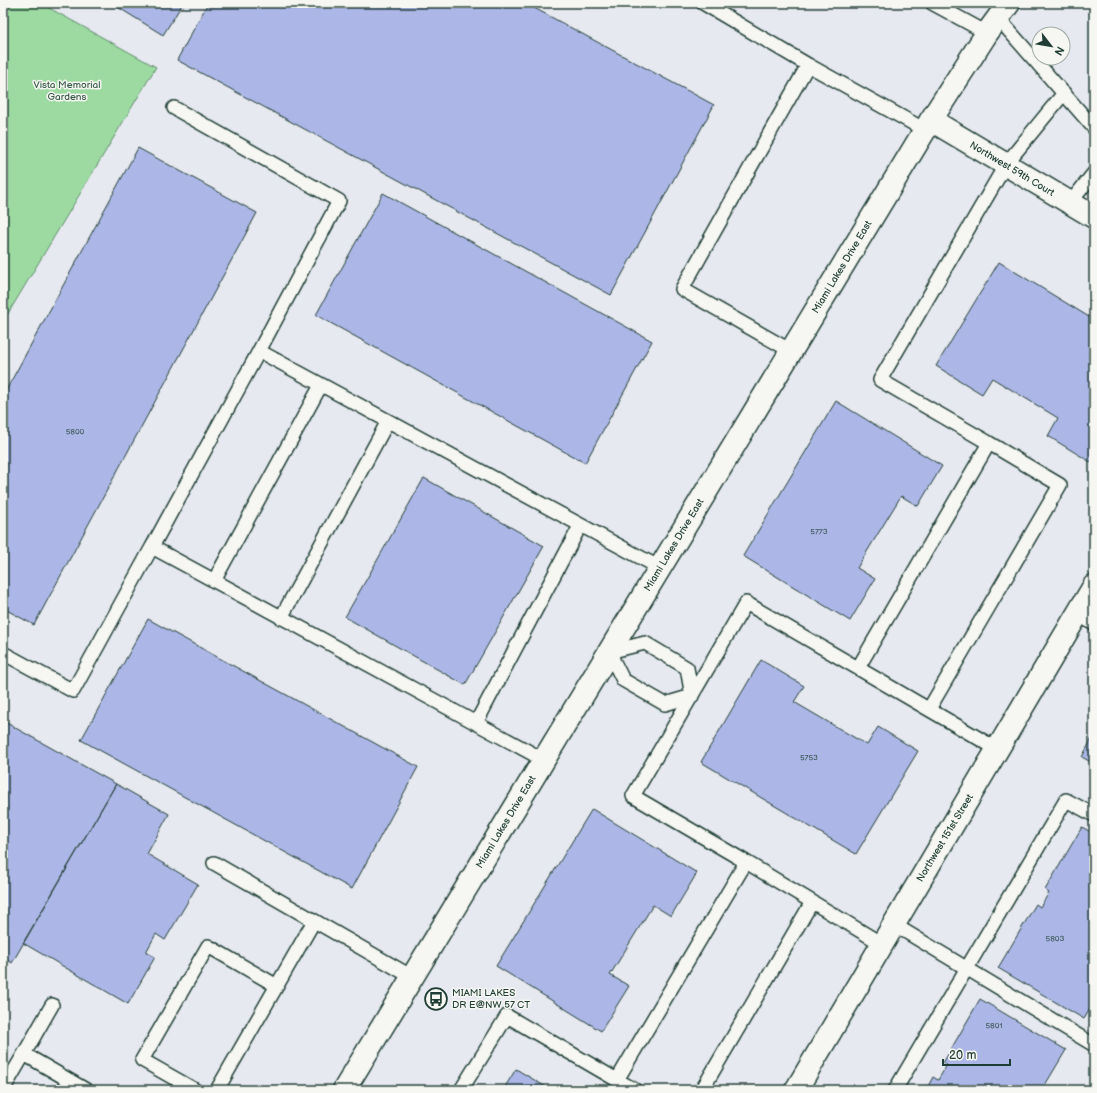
<svg xmlns="http://www.w3.org/2000/svg" width="1097" height="1093" font-family="'Balsamiq Sans',sans-serif">
  <rect width="100%" height="100%" fill="#e7e9f0"/>
  <filter id="ink" filterUnits="userSpaceOnUse"><feTurbulence type="fractalNoise" baseFrequency=".025" numOctaves="2"/><feDisplacementMap in="SourceGraphic" scale="8" xChannelSelector="R" yChannelSelector="G"/><feConvolveMatrix kernelMatrix="1 2 1 2 8 2 1 2 1" color-interpolation-filters="sRGB"/></filter>
  <g filter="url(#ink)">
    <path fill="#9ddaa1" stroke="#5e8c6a" d="M3,3H40L156,67L3,322Z"/>
    <path fill="#adb7e7" stroke="#1f3d34" d="M111,3H183L163,35Z
      M208,3H525L714,105L611,295L177,60Z
      M138,148L257,213L34,625L3,608V396Z
      M383,193L652,341L585,463L316,315Z
      M999,262L1094,320V460L1092,463L1048,436L1058,418L992,378L982,394L936,366Z
      M836,401L942,466L918,506L901,496L857,568L875,579L850,621L743,556Z
      M424,478L544,546L465,685L345,617Z
      M148,619L418,767L352,889L81,740Z
      M761,660L804,686L794,702L867,745L878,727L918,751L856,854L701,762Z
      M3,721L116,784L12,963L3,957Z
      M1094,735V764L1082,757Z
      M116,784L169,814L147,854L198,884L165,940L156,934L146,952L155,957L128,1004L23,943Z
      M592,809L697,873L671,916L653,905L610,975L629,986L601,1031L496,966Z
      M1082,827L1094,834V1002L1084,1019L998,968L1036,904L1040,907L1049,893L1045,890Z
      M980,999L1066,1050L1042,1090H926L933,1077L938,1080L947,1065L943,1063Z
      M516,1069L551,1090H503Z"/>
    <g fill="none" stroke-linecap="round" stroke-linejoin="round">
      <g stroke="#1f3d34" stroke-width="16">
        <path id="lane" d="M703,3L808,65
          M932,3L987,33
          M998,18L1094,128
          M174,108L339,201L259,351
          M1070,203L1094,173
          M791,351L682,289L808,65L925,130
          M989,443L880,380L1006,164L1064,93
          M152,547L259,351L660,568
          M214,581L321,385
          M1077,614L1094,624
          M281,618L388,421
          M645,643L687,668L692,696L665,704L623,680L609,652Z
          M3,653L73,691L152,547L544,760
          M858,668L989,443L1060,485L929,709
          M476,723L580,526
          M746,862L633,796L746,603L997,749
          M214,863L412,977
          M893,924L1094,1045
          M24,1054L52,1005
          M3,1090L24,1054L86,1090
          M195,1090L142,1060L208,946L277,986
          M217,1090L314,921
          M461,1090L507,1016L617,1080
          M635,1090L617,1080L746,862L882,944
          M702,1090L812,902
          M895,1090L1066,800L1094,815"/>
      </g>
      <g stroke="#1f3d34" stroke-width="25">
        <path id="street" d="M931,120L1094,217
          M796,1090L1094,586"/>
      </g>
      <g stroke="#1f3d34" stroke-width="25">
        <path id="secondary" d="M344,1090L931,120L987,33L1009,3"/>
      </g>
      <use href="#lane" stroke="#f6f6f2" stroke-width="13"/>
      <use href="#street" stroke="#f6f6f2" stroke-width="22"/>
      <use href="#secondary" stroke="#f6f6f2" stroke-width="22"/>
    </g>
  </g>
  <defs>
    <g id="bus-ring" transform="scale(1.15)"><circle r="9.5" fill="#f6f6f2" stroke="#1f3d34" stroke-width="1.5"/><path d="M-5-6H5V4H4V6H2V4H-2V6H-4V4H-5ZM-3.5-4V0h7V-4ZM-3.5 1.2v1.5H-2V1.2ZM2 1.2v1.5H3.5V1.2Z" fill="#1f3d34"/></g>
  </defs>
  <g fill-rule="evenodd">
    <use href="#bus-ring" x="436" y="999"/>
  </g>
  <g text-anchor="middle" dominant-baseline="central" stroke-width="3" stroke-linejoin="round" paint-order="stroke">
    <g font-size="8" fill="#425c61">
      <text x="75" y="431">5800</text>
      <text x="819" y="531">5773</text>
      <text x="809" y="757">5753</text>
      <text x="1055" y="938">5803</text>
      <text x="994" y="1025">5801</text>
    </g>
    <g font-size="10" fill="#385c4a" stroke="#f6f6f2">
      <text x="67" y="85">Vista Memorial<tspan x="67" dy="12">Gardens</tspan></text>
    </g>
    <g font-size="10" fill="#1f3d34" stroke="#f6f6f2">
      <text transform="translate(1012 169) rotate(31)">Northwest 59th Court</text>
      <text transform="translate(842 267) rotate(-59)">Miami Lakes Drive East</text>
      <text transform="translate(674 545) rotate(-59)">Miami Lakes Drive East</text>
      <text transform="translate(506 822) rotate(-59)">Miami Lakes Drive East</text>
      <text transform="translate(945 838) rotate(-59)">Northwest 151st Street</text>
    </g>
    <g font-size="10" fill="#1f3d34" stroke="#f6f6f2" text-anchor="start">
      <text x="452" y="993">MIAMI LAKES<tspan x="452" dy="12">DR E@NW 57 CT</tspan></text>
    </g>
  </g>
  <rect width="1097" height="1093" fill="none" stroke="#f6f6f2" stroke-width="16"/>
  <rect x="8" y="8" width="1081" height="1077" fill="none" stroke="#1f3d34" stroke-width="1.5" filter="url(#ink)"/>
  <g transform="translate(1051 46) rotate(121)"><circle r="19" fill="#f6f6f2" stroke="#a0aca6"/>
  <path d="M0-3L7 15L0 10L-7 15Z" fill="#1f3d34"/>
  <text y="-6" font-size="11" font-weight="bold" text-anchor="middle" fill="#1f3d34">N</text>
  </g>
  <path d="M943 1059v6h67v-6" fill="none" stroke="#1f3d34" stroke-width="2"/>
  <text x="949" y="1059" font-size="12" fill="#1f3d34" stroke="#f6f6f2" stroke-width="3" paint-order="stroke">20 m</text>
</svg>
